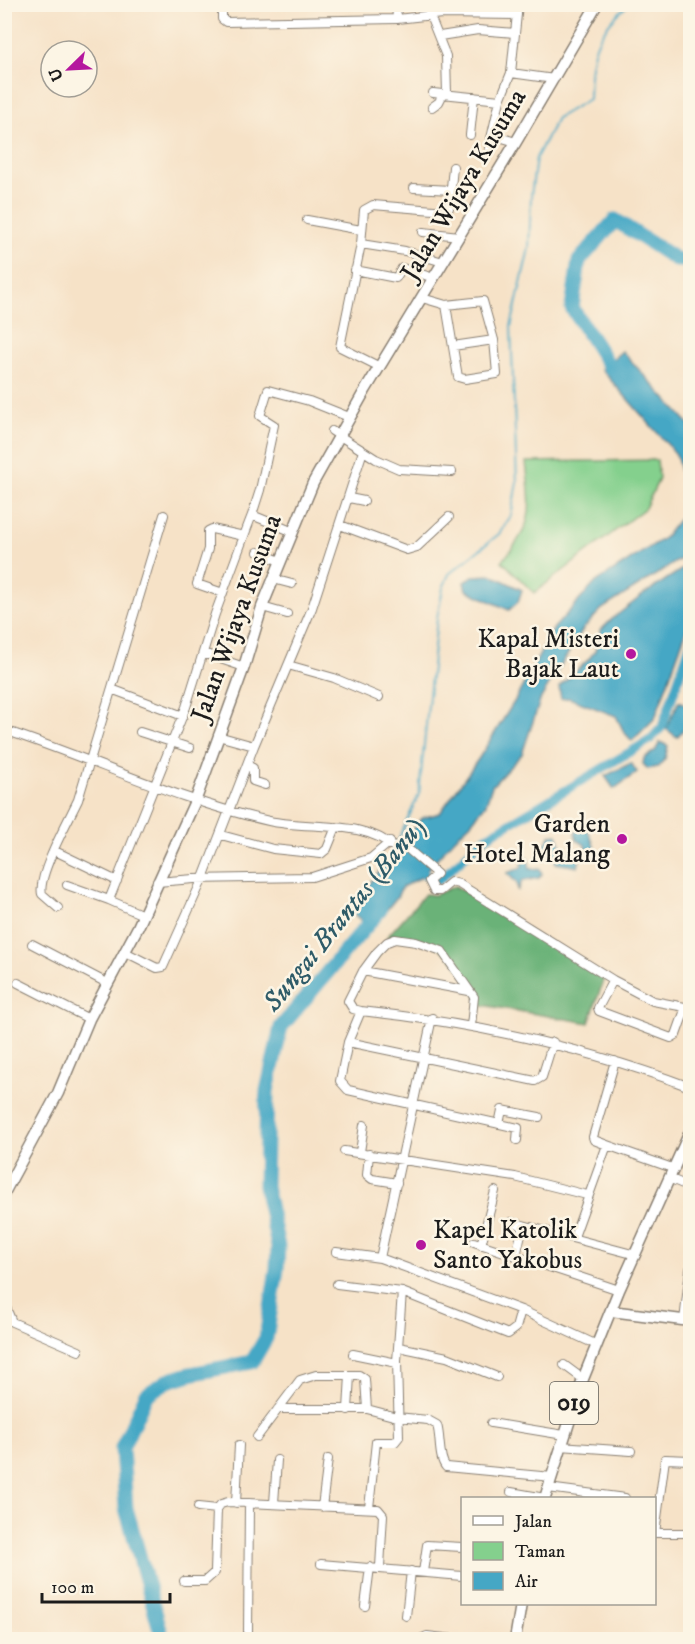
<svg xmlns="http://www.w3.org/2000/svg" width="695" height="1644" font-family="'IM FELL DW Pica',serif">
  <rect width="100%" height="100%" fill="#fcf5e5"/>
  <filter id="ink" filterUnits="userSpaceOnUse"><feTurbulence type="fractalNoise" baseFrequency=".0167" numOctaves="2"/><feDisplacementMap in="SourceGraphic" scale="12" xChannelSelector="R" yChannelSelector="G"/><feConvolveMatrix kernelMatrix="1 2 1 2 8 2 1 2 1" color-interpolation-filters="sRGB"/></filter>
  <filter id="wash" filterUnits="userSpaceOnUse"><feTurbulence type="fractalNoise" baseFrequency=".008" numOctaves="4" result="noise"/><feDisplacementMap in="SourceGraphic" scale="24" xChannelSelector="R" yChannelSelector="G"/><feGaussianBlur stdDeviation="1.35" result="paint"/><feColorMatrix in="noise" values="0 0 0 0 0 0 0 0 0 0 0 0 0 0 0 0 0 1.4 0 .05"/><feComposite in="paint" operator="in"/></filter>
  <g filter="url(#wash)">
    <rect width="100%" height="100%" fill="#f6e2c7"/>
    <path fill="#84d08d" stroke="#507654" stroke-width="1.5" d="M657,460L659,479L645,508L534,593L502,561C536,522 531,510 526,462Z"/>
    <path fill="#6bb278" stroke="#44674a" stroke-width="1.5" d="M455,886L604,979L589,1023L482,1005C454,959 447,936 387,937L425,894L435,895Z"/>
    <path fill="#45a7c5" stroke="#306270" stroke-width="1.5" d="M622,351L690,425V553L602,609L583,629L541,698L522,754L492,786L486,804L471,823L454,839L420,878L402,887L397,897L372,928L348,910L422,818L440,813L479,758L514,702L554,628L596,582L664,538L683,514L686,493L676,454L601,369Z
      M690,564V620L655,718L632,741L624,732L616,716L569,698L561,699L559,687L588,660L595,651L601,630L612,619L644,594Z
      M492,575L522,590L518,602L509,610L466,590L464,582L473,576Z
      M679,701L690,707V722L677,737L666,729Z
      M660,742L668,746L665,759L658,767L648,769L643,764L644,758L655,751Z
      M631,763L637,772L614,789L605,776Z
      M582,827L588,830L597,853L591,854L584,844L577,840L575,833Z
      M557,834L563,850L580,859L578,867L556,863L552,850H549L546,859L539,858V853L551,835Z
      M524,857L528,859L530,869H540L542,874L539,878L522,881L518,891L517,883L507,873L521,868Z"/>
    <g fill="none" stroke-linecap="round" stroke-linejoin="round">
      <path stroke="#45a7c5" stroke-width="2" d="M398,841L419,794L437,618L443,588L449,574L499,534L511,516L517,482L511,327L529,248L531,196L536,158L557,118L589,99C590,55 593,34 629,4"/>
      <path stroke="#45a7c5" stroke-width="9" d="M416,867L434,881L439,880L485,838L650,740L662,727L690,645"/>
      <path stroke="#45a7c5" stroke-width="15" d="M620,378L606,361L572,308L579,261L615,220L677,260H690
        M163,1640L126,1508L122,1448L146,1395L167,1381L190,1374L252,1362L266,1338L277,1269L278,1246L265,1186L267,1091L281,1027L380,910"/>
    </g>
  </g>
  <g filter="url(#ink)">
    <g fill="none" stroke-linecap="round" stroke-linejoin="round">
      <g stroke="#897f72" stroke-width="10">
        <path id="minor" d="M222,4V19L226,22L397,19L442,14L517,15
          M396,4L397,19
          M518,4L511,73L554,79
          M430,16L446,56L447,94
          M440,36L478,30L515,33
          M433,93L500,100L511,73
          M432,107L439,102L443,94
          M470,135L474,97
          M492,135L516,142
          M489,147L500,100
          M414,188L451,190
          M307,220L361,230
          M423,232L459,236
          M361,244L405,251L443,262
          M355,270L396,278L402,268L434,278
          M422,298L446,305L483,301L494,340L497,374L465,379L458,377L446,305
          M453,346L494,340
          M380,367L340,347L361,244L364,210L373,205L446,211L449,208L453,167
          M332,431L376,459L399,469L452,472
          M349,498L364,501
          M252,515L260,490L274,425L260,416L268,390L309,401L349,417
          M340,525L407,550L417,547L449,517
          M258,552L280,561
          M273,579L292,584
          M223,593L197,584L208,549V531L212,529L244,536
          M262,607L287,614
          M203,653L244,667
          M288,665L334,678L379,697
          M114,690L183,716
          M4,730C93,759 178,801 269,821C309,830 366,819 396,849L401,843L437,874L429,881L434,891H440L451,882L459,884L613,980L653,1001L690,1008
          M140,732L190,748
          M218,736L254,746
          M247,765L253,768V781L265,785
          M221,835L273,849L321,854L327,849L336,827
          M55,851L117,881
          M157,882L194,879L312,877L371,858L390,842
          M67,885L109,900
          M58,908L42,894C37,876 69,819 78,800L164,515
          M143,915L109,900L186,707L215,614L247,528L252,515L291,531
          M32,944L107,983
          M125,952L157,968L163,967L203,878L254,746L312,608L363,451
          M363,971L469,991
          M613,980L598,1008L599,1011L671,1038L676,1035L686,1007
          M18,983L89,1019
          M361,1011L348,1042L340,1081L348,1090L518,1128L517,1140
          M471,1026L474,997L442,951L416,942L395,939L387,942L377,952L363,971L348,1001L353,1009L361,1011C474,1023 584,1047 690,1087
          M348,1042L535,1081L542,1077L553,1042
          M499,1124L502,1110L539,1117
          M607,1145L594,1140L593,1137L615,1061
          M344,1151L515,1177L587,1195
          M360,1152L364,1125
          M369,1154L367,1175L372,1179L397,1183
          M671,1179L690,1187
          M511,1222L523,1225
          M574,1237L607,1145L675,1169
          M474,1242L619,1290
          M481,1245L495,1191
          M336,1252L380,1258L521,1310
          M516,1256L523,1225L636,1255
          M380,1258L432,1018
          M337,1284L402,1292L508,1334L516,1328L521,1310L597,1345
          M4,1303L12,1322L79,1351
          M684,1321L690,1269
          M399,1347L447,1357L497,1377
          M353,1354L397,1363
          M564,1365L583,1379
          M278,1409H367L397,1417L428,1420L437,1425C441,1437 438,1458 446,1467L552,1477
          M348,1410L350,1375H359L365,1379L367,1409
          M491,1423L564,1435
          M257,1437L300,1380L316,1375H350
          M560,1446L631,1451
          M548,1488L625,1498
          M511,1492L545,1498
          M236,1503L239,1445
          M249,1503L248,1635L251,1638L267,1640
          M274,1503L277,1460
          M198,1507L217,1509L221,1504L228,1502L378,1509L383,1515L380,1567
          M322,1507L328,1459
          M369,1508L376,1442H395L399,1437L397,1361L402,1292
          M654,1533H690
          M655,1533L665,1459L690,1460
          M321,1564L462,1576
          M423,1572L427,1545L462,1547
          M184,1581H205L215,1572L217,1509
          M365,1606L370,1567
          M406,1616L411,1571
          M418,1640L427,1636L462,1640"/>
      </g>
      <g stroke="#897f72" stroke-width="13">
        <path id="major" d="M4,1193L58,1093L89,1019L138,927L196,799L244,667L262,607L313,483L363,394L516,142L597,4
          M611,1311L690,1321
          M545,1498L583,1379L619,1290L690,1132
          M515,1640L521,1604"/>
      </g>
      <use href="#minor" stroke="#fff" stroke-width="8"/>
      <use href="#major" stroke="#fff" stroke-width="10"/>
    </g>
  </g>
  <g fill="#b5179e" stroke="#fcf5e5" stroke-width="2">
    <circle cx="631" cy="654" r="6"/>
    <circle cx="622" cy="839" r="6"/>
    <circle cx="421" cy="1245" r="6"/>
  </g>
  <g text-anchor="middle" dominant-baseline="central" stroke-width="5" stroke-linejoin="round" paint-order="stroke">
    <rect fill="#fcf5e5" stroke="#5f5d58" stroke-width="1.5" x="550" y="1382" width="48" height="42" rx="4.5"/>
    <g font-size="24" font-weight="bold" fill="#1c1c1c">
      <text x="574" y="1403">019</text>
    </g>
    <g font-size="26" fill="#1c1c1c" stroke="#fcf5e5">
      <text transform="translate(464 185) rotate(-59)">Jalan Wijaya Kusuma</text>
      <text transform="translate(237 618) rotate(-70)">Jalan Wijaya Kusuma</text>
    </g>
    <g font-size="26" fill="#1c1c1c" stroke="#fcf5e5" text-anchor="end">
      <text x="619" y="639">Kapal Misteri<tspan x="619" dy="30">Bajak Laut</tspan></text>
      <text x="610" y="824">Garden<tspan x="610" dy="30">Hotel Malang</tspan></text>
      <text x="433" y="1230" text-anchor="start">Kapel Katolik<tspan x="433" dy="30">Santo Yakobus</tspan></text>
    </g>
    <g font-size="27" font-style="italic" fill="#2e5b68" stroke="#fcf5e5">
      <text transform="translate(344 915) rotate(-51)">Sungai Brantas (Banu)</text>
    </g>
  </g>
  <rect width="695" height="1644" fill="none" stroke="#fcf5e5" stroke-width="24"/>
  <rect x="461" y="1497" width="195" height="108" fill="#fcf5e5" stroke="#a29e95" stroke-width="1.5"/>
  <rect x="473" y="1516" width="30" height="9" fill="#ffffff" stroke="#a29e95" stroke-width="1.5"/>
  <text x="515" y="1527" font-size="18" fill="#1c1c1c">Jalan</text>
  <rect x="473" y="1542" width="30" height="18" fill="#84d08d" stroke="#a29e95" stroke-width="1.5"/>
  <text x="515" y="1557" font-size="18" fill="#1c1c1c">Taman</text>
  <rect x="473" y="1572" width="30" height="18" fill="#45a7c5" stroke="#a29e95" stroke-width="1.5"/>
  <text x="515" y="1587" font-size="18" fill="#1c1c1c">Air</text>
  <g transform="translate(69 69) rotate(246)"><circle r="28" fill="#fcf5e5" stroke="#a29e95" stroke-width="1.5"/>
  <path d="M0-4.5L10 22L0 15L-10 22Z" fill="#b5179e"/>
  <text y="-9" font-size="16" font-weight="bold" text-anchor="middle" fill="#1c1c1c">U</text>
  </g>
  <path d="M42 1593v9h128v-9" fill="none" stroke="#1c1c1c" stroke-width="3"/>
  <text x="51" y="1593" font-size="18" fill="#1c1c1c" stroke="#fcf5e5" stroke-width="4.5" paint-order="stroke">100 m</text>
</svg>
